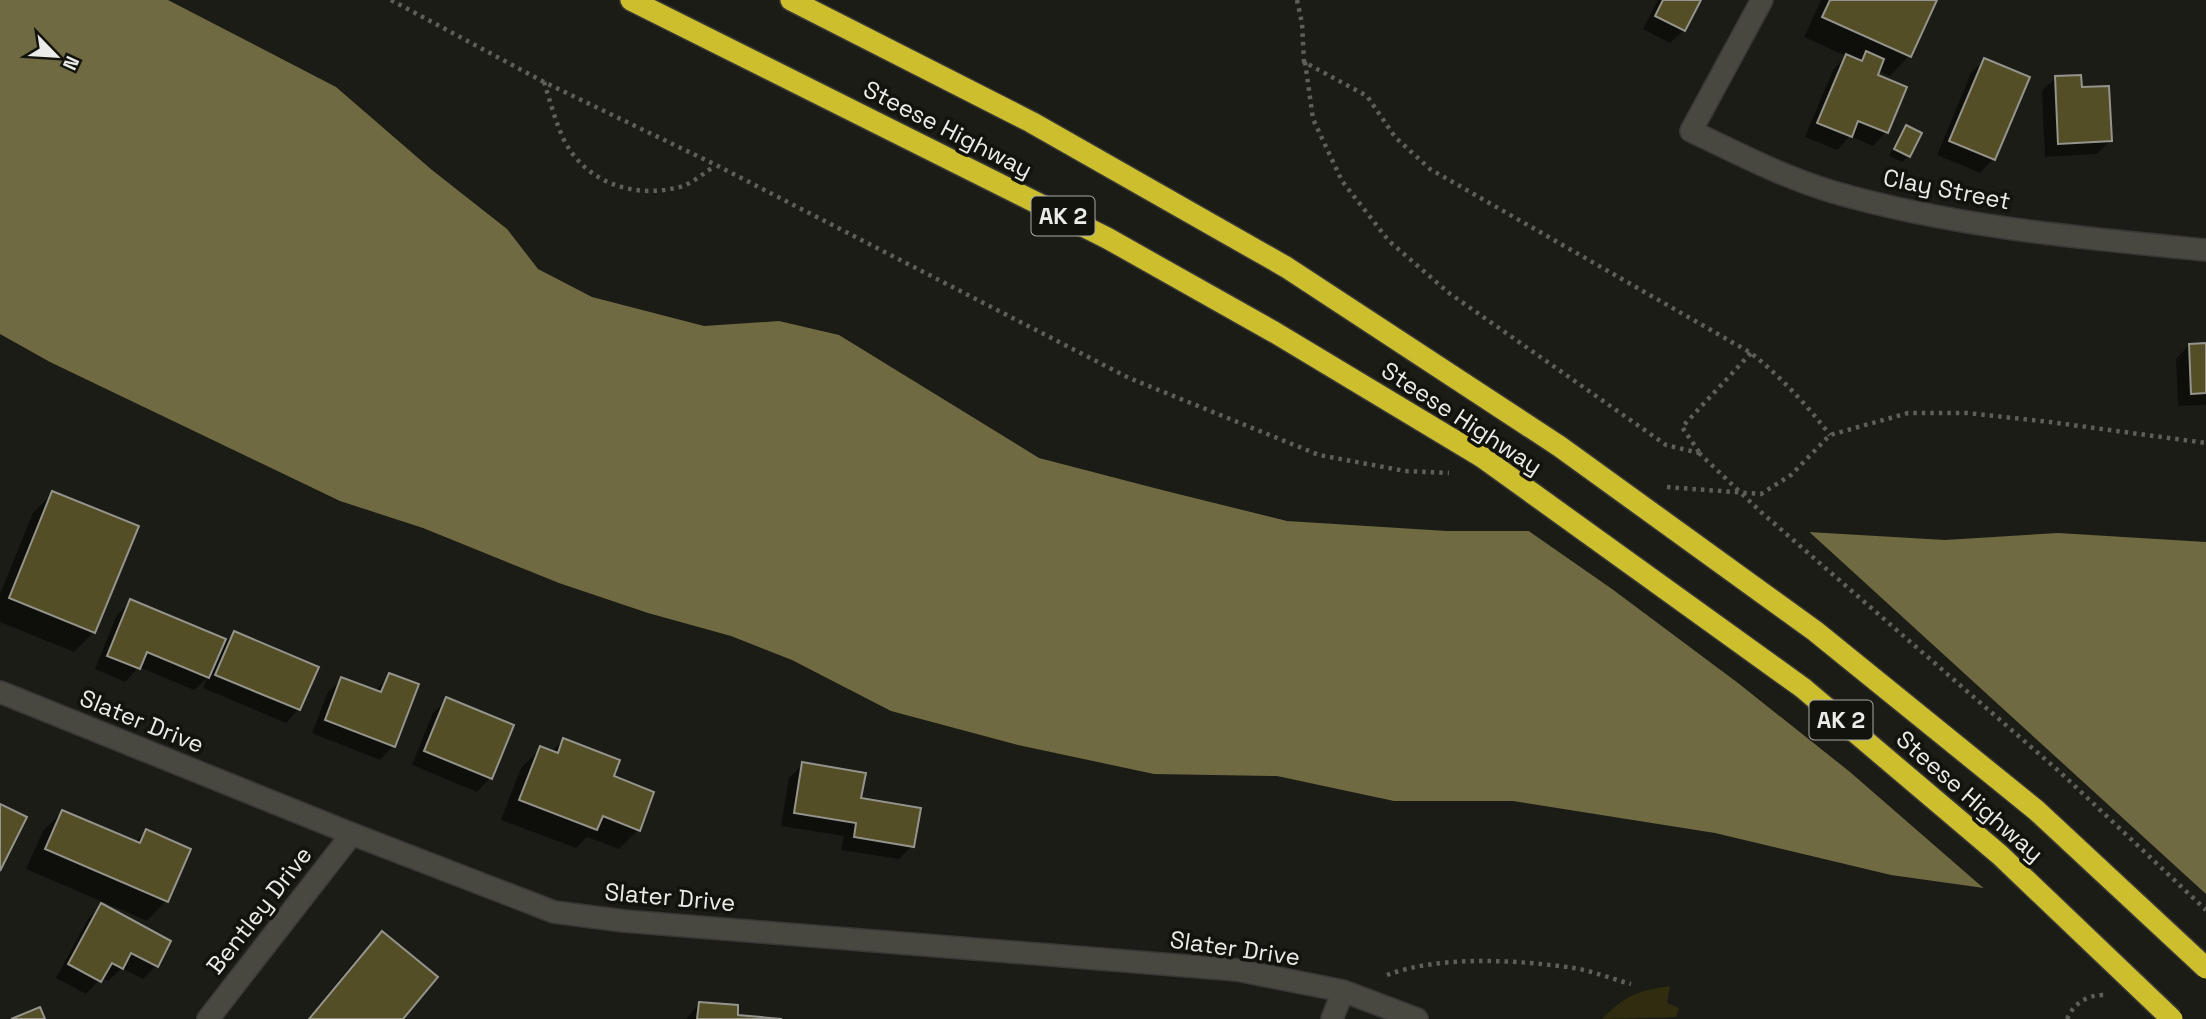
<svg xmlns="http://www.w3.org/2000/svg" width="2206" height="1019" font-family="'Space Grotesk',sans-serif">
  <rect width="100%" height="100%" fill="#1c1c16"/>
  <path fill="#302c0f" d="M1670,986L1667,1003L1679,1008L1676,1017L1602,1019C1626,995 1637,991 1670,986Z"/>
  <path fill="#6f6a41" d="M0,0H168L336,87L432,170L507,229L538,269L592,297L704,326L779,321L839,335L1039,458L1162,490L1287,521L1447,531H1791L1945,540L2058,533L2206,542V919L1891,875L1715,833L1513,801H1394L1277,776L1154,774L1018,745L891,711L792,660L731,636L648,613L559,583L423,528L340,501L50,362L0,334Z"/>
  <path fill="#1c1c16" d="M1523,527L1805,528L2206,894V922L1988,892L1850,772L1738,683L1612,589Z"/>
  <path fill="#0007" d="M1658,0H1699L1684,30L1670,43L1643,29Z
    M1821,0H1935L1909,56L1890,76L1877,70L1875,76L1905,88L1886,132L1873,146L1850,136L1837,150L1805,137L1833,70L1846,56L1804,37Z
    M1984,60L1993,159L1980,173L1937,155L1971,73Z
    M2055,78L2081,89L2110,141L2097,154L2045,157L2042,91Z
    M1906,127L1908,156L1902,162L1889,156L1900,134Z
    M2189,345H2206V405L2178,406L2176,359Z
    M53,493L94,632L74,652L0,622V594L33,513Z
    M131,601L220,647L234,633L299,709L286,723L203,688L207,678L194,690L139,667L125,682L95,669L117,615Z
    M389,675L393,746L380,760L312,733L328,692L342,679L375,692Z
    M446,700L490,778L477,792L412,765L433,713Z
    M564,740L612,777L638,830L619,849L587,837L576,848L501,820L521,768L541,748L551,752Z
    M803,764L859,799L912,846L899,859L841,850L844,836L781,826L789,778Z
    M62,812L134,843L146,831L189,850L166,901L147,921L26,869L43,831Z
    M101,905L156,966L143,979L122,968L108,981L102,977L86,994L56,978L88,919Z
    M382,933L401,1019H307L357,958Z
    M699,1004L736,1017L768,1019H686Z"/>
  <path fill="#534e25" stroke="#94938c" stroke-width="2" d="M1663,0H1701L1685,31L1655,16Z
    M1830,0H1937L1911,57L1822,17Z
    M1866,51L1884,59L1878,75L1907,87L1888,133L1858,121L1852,137L1817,123L1846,54L1862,61Z
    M1984,58L2030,77L1995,160L1949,141Z
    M2081,75L2082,87L2109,86L2112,141L2058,144L2055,76Z
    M1906,125L1922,133L1910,157L1894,149Z
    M2206,343V393L2191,394L2189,344Z
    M52,491L139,526L95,633L9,598Z
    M130,599L226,639L209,678L147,652L140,669L107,656Z
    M234,631L319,667L300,710L215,675Z
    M389,673L419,684L395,747L325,720L341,677L381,692Z
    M446,697L514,725L492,779L424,751Z
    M563,738L620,760L614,776L654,792L640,831L603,816L597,830L519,800L540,746L558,753Z
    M802,762L866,773L861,798L921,808L914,847L854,837L856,823L794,813Z
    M0,804L27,817L0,871Z
    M62,810L140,843L146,829L191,849L168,902L45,849Z
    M101,903L171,941L158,967L131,953L123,969L112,963L101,982L68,964Z
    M382,931L438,977L403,1019H309Z
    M699,1002L738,1005V1015L782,1019H697Z
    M40,1007L45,1019H11Z"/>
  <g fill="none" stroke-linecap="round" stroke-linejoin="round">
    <g stroke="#393835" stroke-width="24">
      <path id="street" d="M1762,0L1691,131C1737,153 1783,177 1833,192C1954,227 2081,238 2206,250
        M0,692L352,834L554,912L624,921L1237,970L1343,991L1417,1019
        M208,1019L352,834
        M1332,1019L1343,991"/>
    </g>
    <g stroke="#393835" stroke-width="24">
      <path id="highway" d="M631,0L1107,238L1274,332L1482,457
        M791,0L1031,122L1286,267L1559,446"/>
    </g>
    <path stroke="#5f5f59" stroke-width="4.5" stroke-dasharray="3.5 5" stroke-linecap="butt" d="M391,0L544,82L716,165L1129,378L1319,455L1405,471L1449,473
      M1297,0L1302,23L1304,62L1367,96L1395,137L1430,169L1751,353C1781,377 1806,404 1830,435
      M1305,62L1313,119L1342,181L1389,241L1449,293L1666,445L1699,453
      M544,82C550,101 555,120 563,138C585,184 637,200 683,186C694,182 705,172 715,166
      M1699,452L1682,427L1751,353
      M1667,487L1761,494L1791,475L1830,435L1908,413H1967L2050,422L2206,443
      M1387,975C1440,955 1518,960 1574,968C1593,971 1612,979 1631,984
      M2067,1019C2074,1003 2087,995 2104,995"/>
    <use href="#street" stroke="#484740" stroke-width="21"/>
    <use href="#highway" stroke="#cdbe2e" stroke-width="21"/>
    <g stroke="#393835" stroke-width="24" stroke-linecap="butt">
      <path id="highway-bridge" d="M1559,446L1815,631L2036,810L2206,968
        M1482,457L1803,688L2000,855L2172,1019"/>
    </g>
    <path stroke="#5f5f59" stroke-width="4.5" stroke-dasharray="3.5 5" stroke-linecap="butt" d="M1699,453L1761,512L2061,773L2206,910"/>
    <use href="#highway-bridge" stroke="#cdbe2e" stroke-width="21"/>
  </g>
  <g text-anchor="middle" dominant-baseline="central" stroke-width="7" stroke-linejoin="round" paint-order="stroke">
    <g fill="#13130d" stroke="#aaaaa6" stroke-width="2">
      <rect x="1031.5" y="196.5" width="63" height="39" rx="5"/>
      <rect x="1809.5" y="700.5" width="63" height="39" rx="5"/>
    </g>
    <g font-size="23" font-weight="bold" fill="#ebebe7">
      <text x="1063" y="216">AK 2</text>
      <text x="1841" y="720">AK 2</text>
    </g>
    <g font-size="24" fill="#ebebe7" stroke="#13130d">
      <text transform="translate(948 129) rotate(27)">Steese Highway</text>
      <text transform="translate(1947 189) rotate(11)">Clay Street</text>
      <text transform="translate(1462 418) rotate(33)">Steese Highway</text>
      <text transform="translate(142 721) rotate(22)">Slater Drive</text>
      <text transform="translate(1970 796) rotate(41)">Steese Highway</text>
      <text transform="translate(670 897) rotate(5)">Slater Drive</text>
      <text transform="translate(259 910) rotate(-52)">Bentley Drive</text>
      <text transform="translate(1235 948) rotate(8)">Slater Drive</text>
    </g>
  </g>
  <g transform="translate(56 56) rotate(115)" stroke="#13130d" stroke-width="5" paint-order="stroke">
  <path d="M0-5L12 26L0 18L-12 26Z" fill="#ebebe7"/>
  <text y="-10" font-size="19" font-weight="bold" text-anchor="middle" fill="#ebebe7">N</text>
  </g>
</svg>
